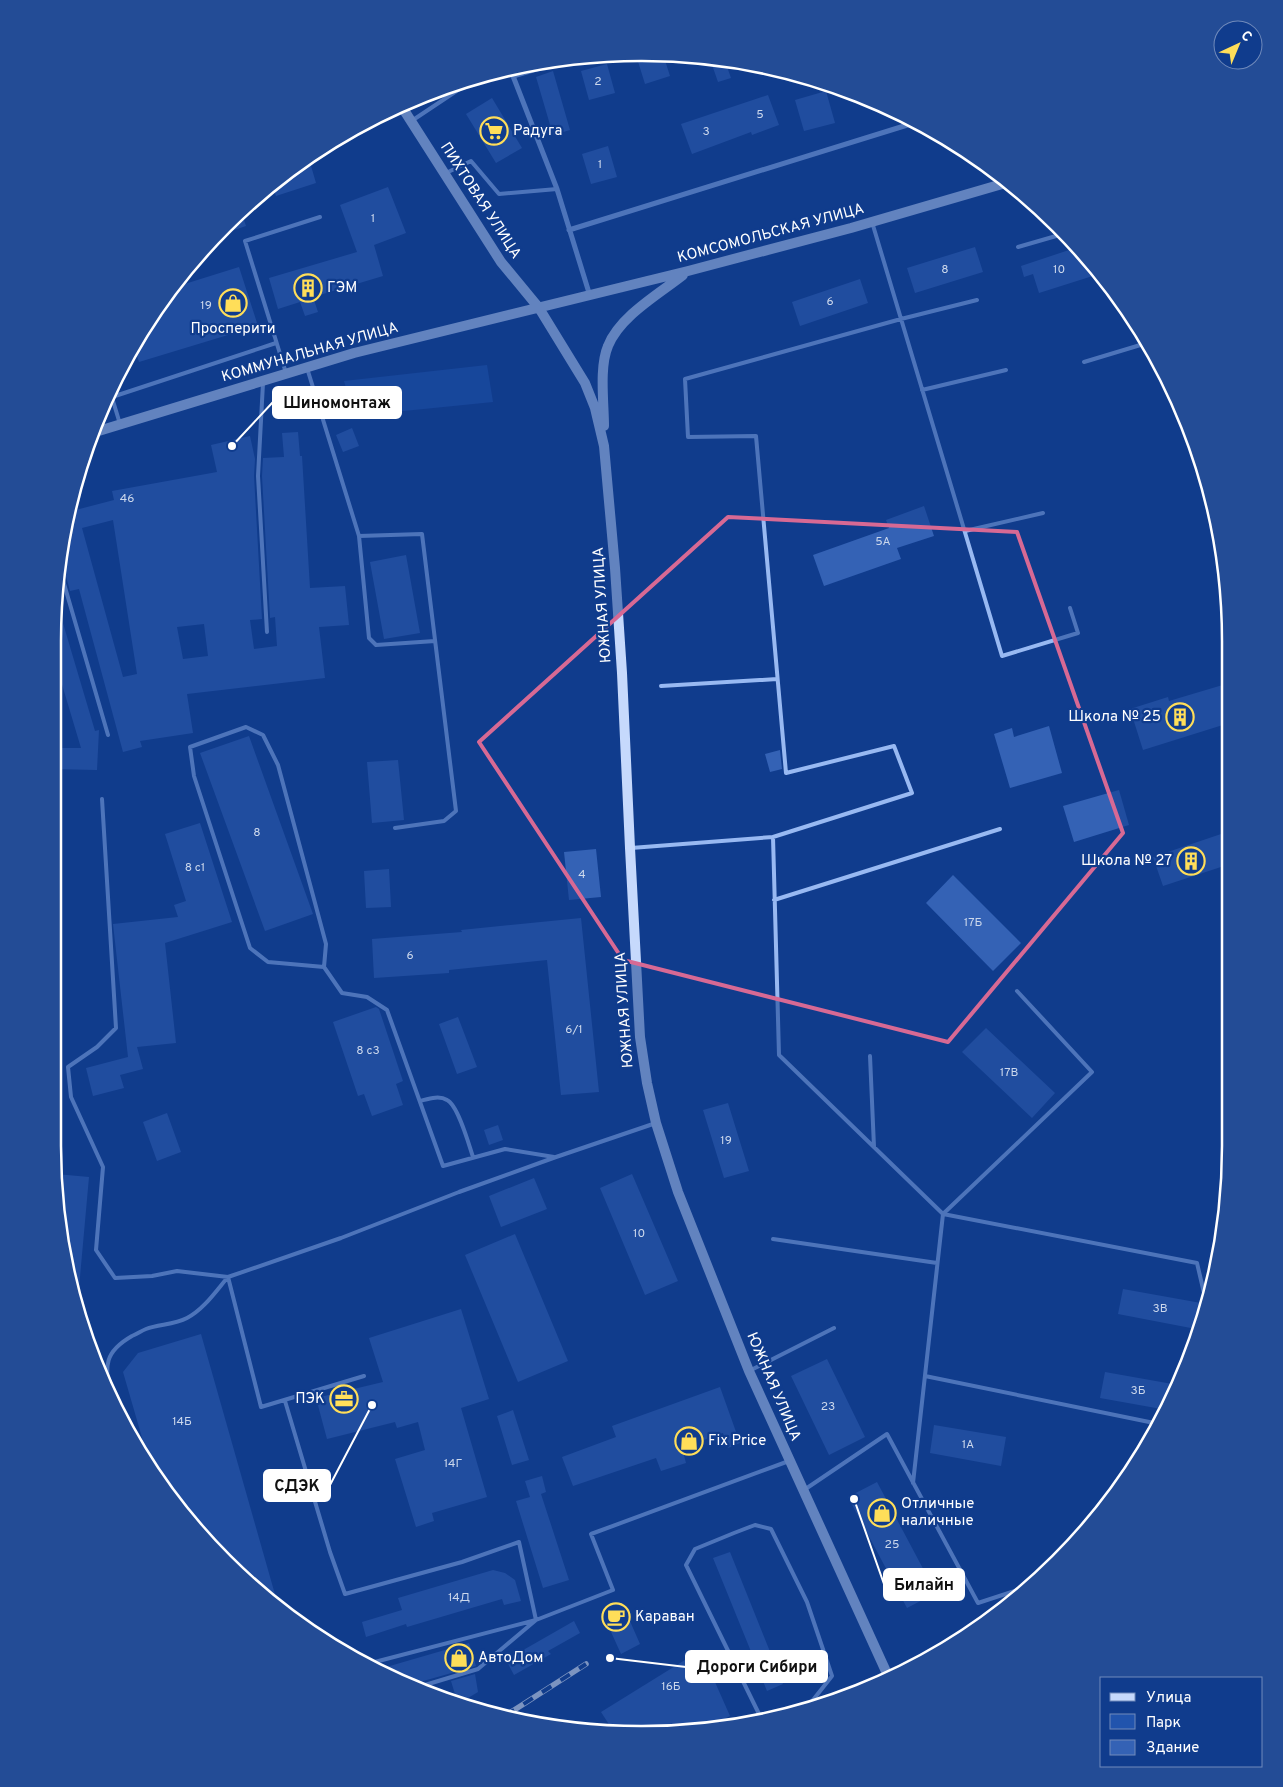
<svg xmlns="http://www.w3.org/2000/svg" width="1283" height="1787" font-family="Overpass,sans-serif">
  <rect width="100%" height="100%" fill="#103c8d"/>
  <path fill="#2154ad" d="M487,365L493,402L354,416L344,381Z"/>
  <path fill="#3462b5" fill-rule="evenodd" d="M663,54L670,76L645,84L636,55Z
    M710,59L725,61L731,78L718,82Z
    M607,64L615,93L589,100L581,71Z
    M553,71L570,130L553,135L536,77Z
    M826,91L835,123L804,131L795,100Z
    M768,95L779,125L752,135L751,132L692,154L681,124Z
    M492,98L522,148L496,163L466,114Z
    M608,146L617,177L591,184L582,154Z
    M309,159L316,183L276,196L272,185Z
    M388,187L406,233L374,245L383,276L313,297L318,312L305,316L300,302L278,309L269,278L357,252L340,205Z
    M241,211L246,226L216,236Z
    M975,247L983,272L915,293L907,268Z
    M1078,247L1085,253L1099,274L1039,293L1033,274L1024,277L1021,266Z
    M239,267L258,326L139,362L133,344L175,287Z
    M860,279L868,303L800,326L792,302Z
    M352,428L359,446L343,452L336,435Z
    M298,432L300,456H302L310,588L345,586L349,625L319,627L325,678L187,694L193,733L140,741L142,747L123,752L79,589L70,591L64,569L60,566L64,526L68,512L114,500L112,491L217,472L211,445L250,436L255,459L254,476L262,619L250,620L254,649L277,646L275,617L270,618L262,476L263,458L284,457L282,433ZM113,520L137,674L123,677L82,528ZM204,624L208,656L183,659L177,627Z
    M924,506L934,536L897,548L901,559L824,586L813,555L889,528L886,520Z
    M406,555L420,633L384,639L370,562Z
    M57,603L95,731L99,730L97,770L52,769V748H81L52,651Z
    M1226,684V724L1143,750L1130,709L1168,697L1169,701Z
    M1049,726L1062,773L1010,788L994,734L1012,728L1014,737Z
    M249,736L313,914L265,931L200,753Z
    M780,750L782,769L770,772L765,754Z
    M398,760L404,820L372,823L367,762Z
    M1119,790L1129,825L1074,842L1063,806Z
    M200,823L232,922L165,943L176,1043L137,1047L143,1069L120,1075L124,1088L93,1096L86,1068L128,1057L113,924L178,917L174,905L186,901L165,834Z
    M1227,832V865L1163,886L1153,857Z
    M596,849L601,897L569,900L564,852Z
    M389,869L391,907L366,908L364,871Z
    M953,875L1021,943L993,971L926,903Z
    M581,918L599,1092L561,1095L547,960L449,970V973L374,978L372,939L462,932L461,930Z
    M376,1007L379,1009L403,1081L396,1084L403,1105L372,1116L364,1094L358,1096L333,1022Z
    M458,1017L477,1067L457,1074L439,1024Z
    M986,1028L1055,1093L1032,1118L962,1052Z
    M728,1103L749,1171L724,1178L703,1110Z
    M167,1113L181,1152L157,1161L143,1122Z
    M498,1125L503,1140L489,1145L484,1130Z
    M56,1174L89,1177L78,1299L73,1298Z
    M632,1174L678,1281L645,1295L600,1188Z
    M534,1178L547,1209L501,1227L489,1196Z
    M515,1234L568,1361L518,1382L465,1255Z
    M1123,1289L1201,1303L1196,1329L1118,1314Z
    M461,1309L489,1399L461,1408L487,1497L432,1513L434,1521L416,1527L395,1459L425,1450L418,1422L397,1428L395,1422L327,1439L316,1398L383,1382L369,1338Z
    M201,1334L278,1605L253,1588L152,1472L123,1372L138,1353Z
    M827,1359L865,1437L829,1455L791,1376Z
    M1105,1372L1178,1385L1167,1410L1100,1398Z
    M720,1387L740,1443L728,1448L723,1433L682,1448L686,1463L661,1471L656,1458L573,1486L562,1457L616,1437L612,1426Z
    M513,1410L529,1460L512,1465L497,1416Z
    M934,1425L1006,1437L1001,1466L930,1453Z
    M542,1476L546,1492L541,1494L569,1580L543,1588L516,1501L530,1497L525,1481Z
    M877,1482L936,1593L907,1608L848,1497Z
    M730,1552L783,1684L767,1691L713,1558Z
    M493,1570L505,1573L515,1580L521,1601L504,1605L502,1599L407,1627L406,1624L366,1637L362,1622L402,1610L398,1598Z
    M622,1603L640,1644L621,1654L602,1612Z
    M574,1621L580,1633L548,1651L551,1654L514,1675L506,1660Z
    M469,1643L476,1666L448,1674L409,1685L376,1670Z
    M693,1655L700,1667L707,1664L730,1716L720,1721L725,1728L718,1729H612L601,1712Z
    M475,1674L478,1692L458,1704L451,1681Z"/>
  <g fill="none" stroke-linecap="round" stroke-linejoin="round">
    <path stroke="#98b9f2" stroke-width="4" d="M413,120L476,78
      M446,173L471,161L499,194L557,189
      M872,222L1002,656L1078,633L1070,608
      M1018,247L1063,234
      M977,300L901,319L685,379L688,437L756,436L786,773L894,746L912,793L773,837L779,1055L943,1214L1092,1072L1017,991
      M1084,362L1147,343L1146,339
      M307,368L359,536L422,534L456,811L444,821L395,828
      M286,373L245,241L320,217
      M263,383L258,476L267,632
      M922,390L1006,370
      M110,391L120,424
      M112,397L276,343
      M965,531L1043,513
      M359,536L369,638L376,645L435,641
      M60,570L108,735
      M661,686L777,679
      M102,799L116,1028L97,1047L68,1067L71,1097L103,1167L96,1250L115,1278L152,1276L177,1271L228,1277L341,1238L459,1192L556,1157L656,1123
      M631,848L773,837
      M774,900L1000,829
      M324,967L268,962L250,948L194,776L190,747L246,727L263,735L278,765L326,944L324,967L342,993L367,997L387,1010L443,1166L505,1149L554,1157
      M870,1056L874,1147
      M420,1101C428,1099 439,1095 447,1100C458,1105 469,1145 473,1157
      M773,1239L937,1263
      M228,1277L261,1407L364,1376
      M751,1370L834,1328
      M925,1376L1159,1424
      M110,1395C105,1365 104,1352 132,1336C137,1334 141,1331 146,1329C159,1324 174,1325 187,1318C204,1309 216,1291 228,1277
      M285,1401L330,1552L345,1594L462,1562L519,1542L536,1620L367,1664
      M913,1483L943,1214L1197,1263L1207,1306
      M804,1490L887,1434L978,1603L1033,1585
      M415,1688L478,1669L536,1620L613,1590L591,1534L789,1461
      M761,1718L686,1565L695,1549L734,1533L755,1525L771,1529L807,1602L832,1676L809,1705"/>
    <path stroke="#98b9f2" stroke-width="5" d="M577,57L513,76L557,189L590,296
      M569,230L917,122"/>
    <path stroke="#c6d9fc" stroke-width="10" d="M402,107L501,262L539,308L585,383L595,408L604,446L615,568L622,673L630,848L640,1037L647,1083L656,1123L678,1192L749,1371L889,1678
      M604,426C604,403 599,367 608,346C620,316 659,294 683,275
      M92,433L354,353L688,271L851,228L1009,182"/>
    <g stroke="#fff" stroke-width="5.5">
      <path id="rail" d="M505,1716L586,1664"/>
    </g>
    <use href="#rail" stroke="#103c8d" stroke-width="4" stroke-dasharray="11" stroke-linecap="butt"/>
  </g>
  <path d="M0 0H1283V1787H0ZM728,517L1017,532L1123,833L948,1042L623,960L479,742Z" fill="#103c8d" fill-opacity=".55" fill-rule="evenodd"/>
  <path fill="none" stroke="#d76994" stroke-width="4" stroke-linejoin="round" d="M728,517L1017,532L1123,833L948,1042L623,960L479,742Z"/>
  <defs>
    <g id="supermarket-ring" transform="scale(1.4375)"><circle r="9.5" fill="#103c8d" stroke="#ffde59" stroke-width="1.5"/><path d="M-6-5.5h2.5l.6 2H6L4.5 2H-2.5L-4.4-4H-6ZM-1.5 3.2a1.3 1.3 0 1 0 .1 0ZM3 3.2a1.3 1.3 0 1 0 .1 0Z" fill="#ffde59"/></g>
    <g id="building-ring" transform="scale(1.4375)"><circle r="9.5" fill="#103c8d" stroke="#ffde59" stroke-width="1.5"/><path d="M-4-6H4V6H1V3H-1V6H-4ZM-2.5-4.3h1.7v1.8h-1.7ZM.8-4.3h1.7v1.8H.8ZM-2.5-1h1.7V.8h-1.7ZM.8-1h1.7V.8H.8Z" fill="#ffde59"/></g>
    <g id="shop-ring" transform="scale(1.4375)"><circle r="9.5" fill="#103c8d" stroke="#ffde59" stroke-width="1.5"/><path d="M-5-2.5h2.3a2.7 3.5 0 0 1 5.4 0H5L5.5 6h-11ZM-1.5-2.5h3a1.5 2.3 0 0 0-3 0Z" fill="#ffde59"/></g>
    <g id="office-ring" transform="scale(1.4375)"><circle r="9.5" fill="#103c8d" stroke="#ffde59" stroke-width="1.5"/><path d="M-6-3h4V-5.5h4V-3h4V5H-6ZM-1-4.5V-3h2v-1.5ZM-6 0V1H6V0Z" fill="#ffde59"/></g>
    <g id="cafe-ring" transform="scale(1.4375)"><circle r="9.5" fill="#103c8d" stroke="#ffde59" stroke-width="1.5"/><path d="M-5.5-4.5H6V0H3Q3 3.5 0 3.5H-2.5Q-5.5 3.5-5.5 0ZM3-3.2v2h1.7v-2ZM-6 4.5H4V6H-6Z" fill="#ffde59"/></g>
  </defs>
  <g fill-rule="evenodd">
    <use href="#supermarket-ring" x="494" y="131"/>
    <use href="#building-ring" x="308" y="288"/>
    <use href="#shop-ring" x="233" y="303"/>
    <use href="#building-ring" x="1180" y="717"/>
    <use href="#building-ring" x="1191" y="861"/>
    <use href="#office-ring" x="344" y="1399"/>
    <use href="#shop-ring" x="689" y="1441"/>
    <use href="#shop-ring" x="882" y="1513"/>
    <use href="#cafe-ring" x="616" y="1617"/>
    <use href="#shop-ring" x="459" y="1658"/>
  </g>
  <g text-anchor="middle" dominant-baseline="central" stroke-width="4.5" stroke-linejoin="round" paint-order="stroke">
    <g font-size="12" fill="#ccd8ec">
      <text x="598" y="82">2</text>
      <text x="760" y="115">5</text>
      <text x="706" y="132">3</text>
      <text x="600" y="165">1</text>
      <text x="373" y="219">1</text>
      <text x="945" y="270">8</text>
      <text x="1059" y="270">10</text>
      <text x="830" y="302">6</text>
      <text x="206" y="306">19</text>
      <text x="127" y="499">46</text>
      <text x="883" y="542">5А</text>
      <text x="257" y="833">8</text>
      <text x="195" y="868">8 с1</text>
      <text x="582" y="875">4</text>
      <text x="973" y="923">17Б</text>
      <text x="410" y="956">6</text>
      <text x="574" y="1030">6/1</text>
      <text x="368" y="1051">8 с3</text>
      <text x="1009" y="1073">17В</text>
      <text x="726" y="1141">19</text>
      <text x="639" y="1234">10</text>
      <text x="1160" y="1309">3В</text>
      <text x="1138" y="1391">3Б</text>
      <text x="828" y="1407">23</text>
      <text x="182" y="1422">14Б</text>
      <text x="968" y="1445">1А</text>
      <text x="453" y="1464">14Г</text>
      <text x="892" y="1545">25</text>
      <text x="459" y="1598">14Д</text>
      <text x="671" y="1687">16Б</text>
    </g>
    <g font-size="15" fill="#fff" stroke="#103c8d" text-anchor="start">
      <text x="513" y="131">Радуга</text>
      <text x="327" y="288">ГЭМ</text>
      <text x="233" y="329" text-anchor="middle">Просперити</text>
      <text x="1161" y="717" text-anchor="end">Школа № 25</text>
      <text x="1172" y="861" text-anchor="end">Школа № 27</text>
      <text x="325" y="1399" text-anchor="end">ПЭК</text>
      <text x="708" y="1441">Fix Price</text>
      <text x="901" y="1504">Отличные<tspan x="901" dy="17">наличные</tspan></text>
      <text x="635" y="1617">Караван</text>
      <text x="478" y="1658">АвтоДом</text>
    </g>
    <g font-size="15" fill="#fff" stroke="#103c8d">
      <text transform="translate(480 201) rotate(57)">ПИХТОВАЯ УЛИЦА</text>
      <text transform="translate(771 234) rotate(-15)">КОМСОМОЛЬСКАЯ УЛИЦА</text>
      <text transform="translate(310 353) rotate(-16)">КОММУНАЛЬНАЯ УЛИЦА</text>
      <text transform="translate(603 605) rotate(-94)">ЮЖНАЯ УЛИЦА</text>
      <text transform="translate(625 1010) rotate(-94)">ЮЖНАЯ УЛИЦА</text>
      <text transform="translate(773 1387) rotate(67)">ЮЖНАЯ УЛИЦА</text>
    </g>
  </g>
  <path d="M0 0H1283V1787H0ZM641 61H642A580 580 0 0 1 1222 641V1146A580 580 0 0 1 642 1726H641A580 580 0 0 1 61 1146V641A580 580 0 0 1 641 61Z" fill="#234c96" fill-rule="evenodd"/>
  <path fill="none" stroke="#fff" stroke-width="2.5" d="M641 61H642A580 580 0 0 1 1222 641V1146A580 580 0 0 1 642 1726H641A580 580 0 0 1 61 1146V641A580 580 0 0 1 641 61Z"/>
  <path fill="none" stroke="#fff" stroke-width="2" d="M232 446L273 402M372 1405L330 1485M854 1499L884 1584M610 1658L686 1667"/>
  <g fill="#fff" stroke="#103c8d" stroke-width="2">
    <circle cx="232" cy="446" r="5"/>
    <circle cx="372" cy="1405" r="5"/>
    <circle cx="854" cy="1499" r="5"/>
    <circle cx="610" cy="1658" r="5"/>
  </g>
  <g fill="#fff" stroke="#fff" stroke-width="2">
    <rect x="273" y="387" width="128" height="31" rx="5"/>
    <rect x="264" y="1470" width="66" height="31" rx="5"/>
    <rect x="884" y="1569" width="80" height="31" rx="5"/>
    <rect x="686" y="1651" width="141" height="31" rx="5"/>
  </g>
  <g font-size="16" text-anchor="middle" font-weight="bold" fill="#111">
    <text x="337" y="408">Шиномонтаж</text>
    <text x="297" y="1491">СДЭК</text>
    <text x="924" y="1590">Билайн</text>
    <text x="757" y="1672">Дороги Сибири</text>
  </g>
  <rect x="1100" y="1677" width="162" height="90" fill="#103c8d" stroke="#708abb"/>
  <rect x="1110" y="1693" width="25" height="8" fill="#c6d9fc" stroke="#708abb"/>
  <text x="1146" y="1702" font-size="15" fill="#ffffff">Улица</text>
  <rect x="1110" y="1714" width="25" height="15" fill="#2154ad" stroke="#708abb"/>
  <text x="1146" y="1727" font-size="15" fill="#ffffff">Парк</text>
  <rect x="1110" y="1740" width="25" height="15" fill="#3462b5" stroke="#708abb"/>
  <text x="1146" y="1752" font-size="15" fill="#ffffff">Здание</text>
  <g transform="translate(1238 45) rotate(44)"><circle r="24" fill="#103c8d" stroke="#708abb"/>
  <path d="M0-4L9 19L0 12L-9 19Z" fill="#ffde59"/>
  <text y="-8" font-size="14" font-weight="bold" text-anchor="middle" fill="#ffffff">С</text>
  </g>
</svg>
